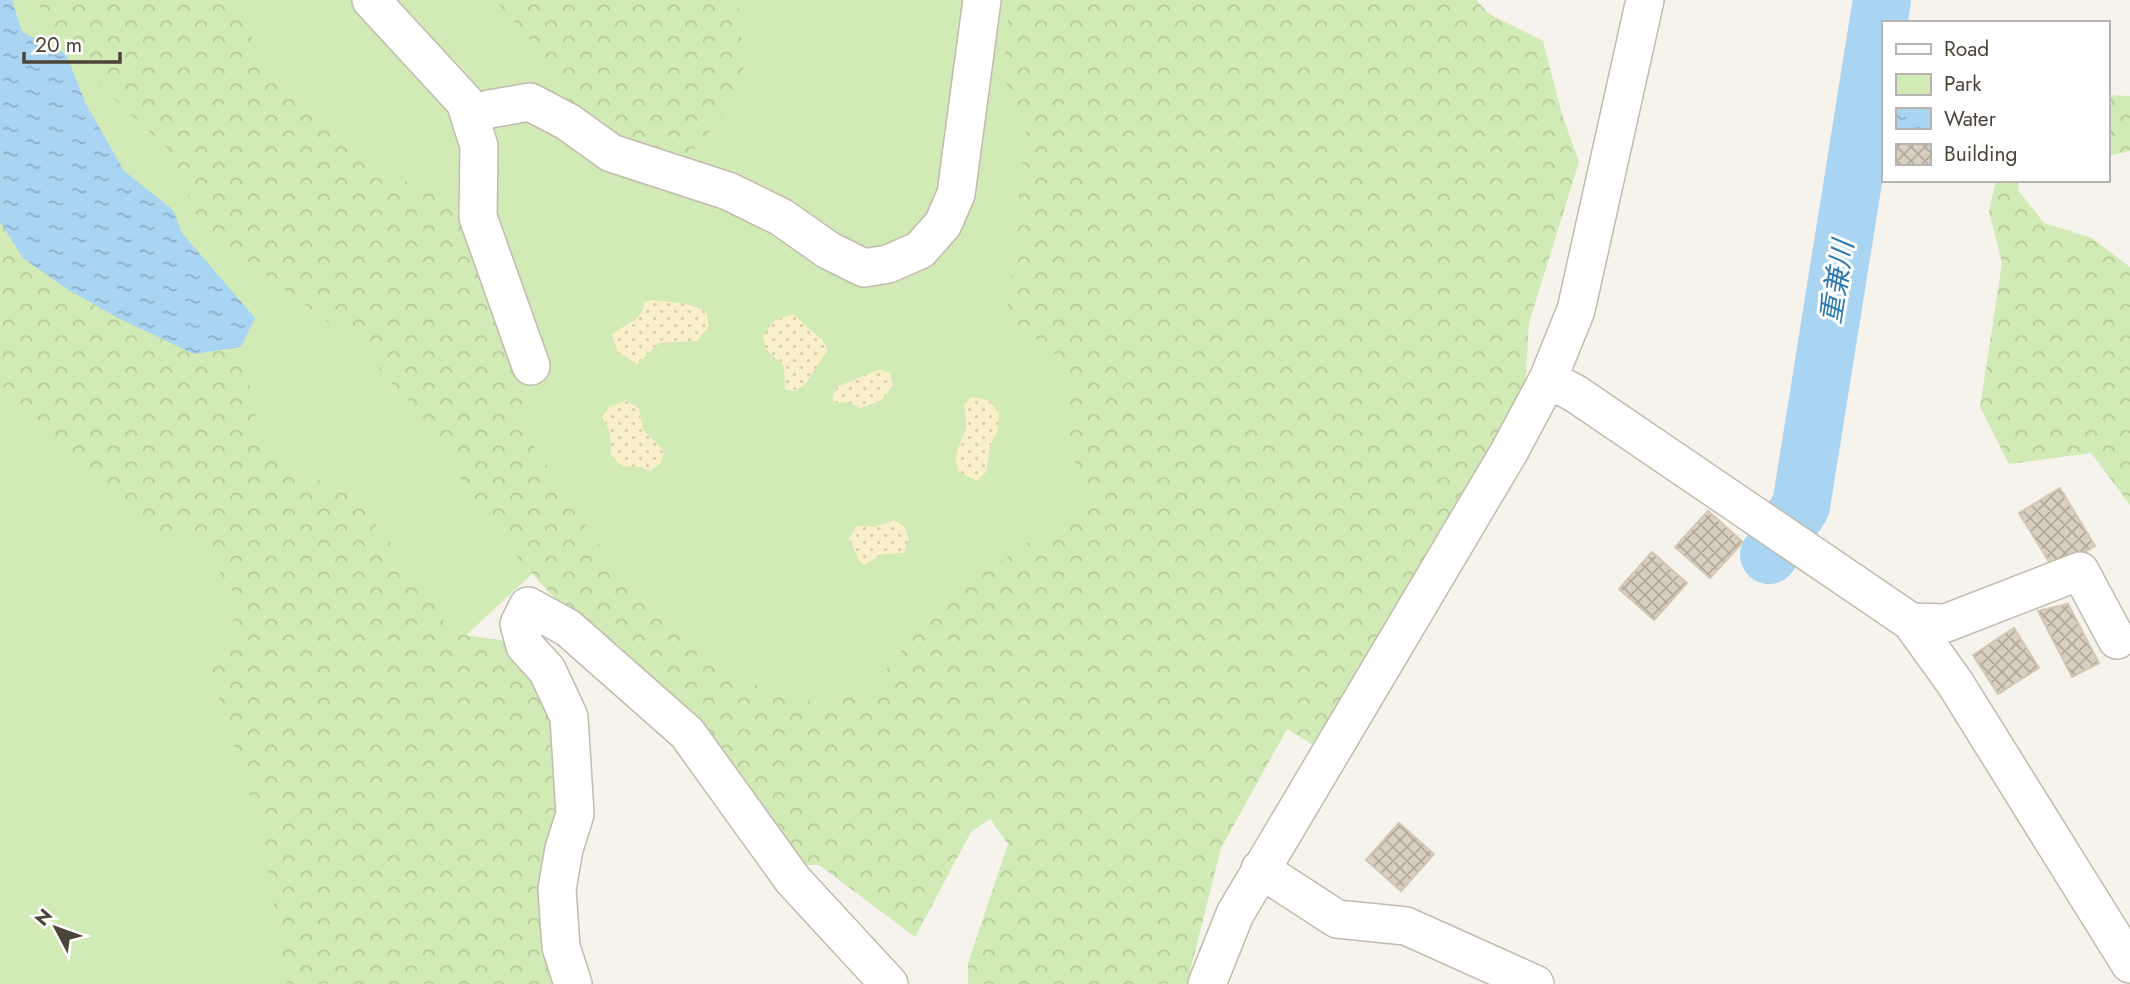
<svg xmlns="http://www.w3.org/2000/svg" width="2130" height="984" font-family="Jost,'Noto Sans JP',sans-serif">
  <defs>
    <pattern id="forest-crowns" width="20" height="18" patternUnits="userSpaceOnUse" patternTransform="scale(1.75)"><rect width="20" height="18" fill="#d2eab5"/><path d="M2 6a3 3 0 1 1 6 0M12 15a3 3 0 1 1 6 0" fill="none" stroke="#b6ca9c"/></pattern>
    <pattern id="sand-dots" width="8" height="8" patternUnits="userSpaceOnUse" patternTransform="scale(1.75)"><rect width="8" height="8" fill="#f9efc9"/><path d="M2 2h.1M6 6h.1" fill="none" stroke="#d7cead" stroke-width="1.8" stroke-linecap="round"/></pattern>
    <pattern id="water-ripples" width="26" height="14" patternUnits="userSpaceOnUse" patternTransform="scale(1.75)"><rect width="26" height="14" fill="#a9d4f2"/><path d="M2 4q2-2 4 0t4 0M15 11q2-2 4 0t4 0" fill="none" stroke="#8caec5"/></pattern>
    <pattern id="building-cross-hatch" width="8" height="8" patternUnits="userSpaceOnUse" patternTransform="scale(1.75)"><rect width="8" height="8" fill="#d8cfc1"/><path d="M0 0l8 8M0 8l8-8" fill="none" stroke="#b1aa9e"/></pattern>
  </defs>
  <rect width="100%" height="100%" fill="#f6f3ec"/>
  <path fill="#d2eab5" d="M0,0H1056L1119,534L869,729L775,726L553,554L317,775L344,984H0Z"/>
  <path fill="url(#forest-crowns)" d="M35,0H242L261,72L394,175L462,209L516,354L532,443L600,546L640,591L747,682L818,704L867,693L940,604L1037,536L1087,518L1065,419L1068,364L1007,316L1026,129L1003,76L1010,0H1476L1489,14L1543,41L1562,114L1579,162L1529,323L1525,390L1318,748L1287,729L1221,848L1187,984H968V963L1008,844L990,819L971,832L915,937L819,865H798L701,726L556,600L481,516L437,434L359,346L201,226L167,148L89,75Z
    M495,0H733L739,9L745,90L681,165L618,143L571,107L531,41Z
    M2107,95L2130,96V151L2107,156Z
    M1996,180H2019L2018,190L2044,223L2092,238L2130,267V505L2091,453L2009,464L1980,407L2002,263L1989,211Z
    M0,222L23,258L67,289L118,318L194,354L241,347L263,452L356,499L420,581L450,633L514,642L566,716L569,984H286L287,979L261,831L210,670L241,604L192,530L145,533L0,383Z"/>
  <path fill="url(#sand-dots)" d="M651,300L687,304L706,311L709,326L697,341L659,343L637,364L618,352L612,335C625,323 642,322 644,303Z
    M793,314L822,340L828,350L806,383L795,391L785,390L784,366L766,349L763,336L774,321Z
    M880,369L890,373L893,385L881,401L860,408L849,402L836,403L832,398L837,387Z
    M971,397L988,400L999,412L998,431L990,446L986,472L977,481L959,472C951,451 961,446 966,428C967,421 965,412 964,405Z
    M626,400L639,409L643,430L664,451L661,463L650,471L640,467L621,466L611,454L610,432L602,417L608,408Z
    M894,520L904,526L909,539L903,553L883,554L864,565L859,560L849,539L856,526L875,527Z"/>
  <path fill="url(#water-ripples)" d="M0,0H12L22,32L66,54L86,104L124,171L173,210L182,233L255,318L241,347L194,354L118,318L67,289L23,258L0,222Z"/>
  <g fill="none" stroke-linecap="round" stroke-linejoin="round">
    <path stroke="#a9d4f2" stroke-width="58" d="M1769,555L1801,506L1882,0"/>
  </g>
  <path fill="url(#building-cross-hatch)" stroke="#d3c7b4" stroke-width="2" d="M2060,488L2095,546L2054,570L2019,513Z
    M1708,511L1743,542L1710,578L1675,547Z
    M1652,552L1687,583L1654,620L1619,589Z
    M2068,604L2099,663L2072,677L2038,611Z
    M2014,628L2039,668L1998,694L1973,655Z
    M1399,823L1434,854L1401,891L1366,860Z"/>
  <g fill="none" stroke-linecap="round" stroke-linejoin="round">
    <g stroke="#c2bbae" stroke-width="40">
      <path id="minor" d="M371,0L465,102L479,146L478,217L531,366
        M471,118L489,109L530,102L568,122L611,153L728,191L781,217L828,250L864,268L888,264L920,250L943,224L956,194L982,0
        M1548,379L1576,394L1911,622L1955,683L2130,964
        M1911,622L1946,623L2080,571L2117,640
        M1260,869L1337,919L1406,926L1535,984
        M573,984L561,947L557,889L564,849L575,814L569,717L547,670L525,646L519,624L528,606L568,628L687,733L793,880L889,984
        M1207,984L1235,914L1509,452L1548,379L1576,310L1645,0"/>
    </g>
    <use href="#minor" stroke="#fff" stroke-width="37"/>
  </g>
  <g text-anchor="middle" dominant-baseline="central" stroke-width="6" stroke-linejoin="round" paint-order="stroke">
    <g font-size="28" font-style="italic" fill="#2e7ab2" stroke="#fff">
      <text transform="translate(1837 282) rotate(-81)">重兼川</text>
    </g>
  </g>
  <rect x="1882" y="21" width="228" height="161" fill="#ffffff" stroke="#b7b4b0" stroke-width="2"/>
  <rect x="1896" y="44" width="35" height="10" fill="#ffffff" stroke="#b7b4b0" stroke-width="2"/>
  <text x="1944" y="56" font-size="21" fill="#4b4439">Road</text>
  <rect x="1896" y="74" width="35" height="21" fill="#d2eab5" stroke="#b7b4b0" stroke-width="2"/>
  <text x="1944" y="91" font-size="21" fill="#4b4439">Park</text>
  <rect x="1896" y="108" width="35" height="21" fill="url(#water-ripples)" stroke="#b7b4b0" stroke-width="2"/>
  <text x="1944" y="126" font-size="21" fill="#4b4439">Water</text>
  <rect x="1896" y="144" width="35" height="21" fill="url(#building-cross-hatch)" stroke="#b7b4b0" stroke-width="2"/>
  <text x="1944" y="161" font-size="21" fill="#4b4439">Building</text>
  <g transform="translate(56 928) rotate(311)" stroke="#ffffff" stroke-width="5" paint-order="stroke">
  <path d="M0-5L12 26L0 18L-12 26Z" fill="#4b4439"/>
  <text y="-10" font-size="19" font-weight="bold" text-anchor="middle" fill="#4b4439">N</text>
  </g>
  <path d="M24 52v10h96v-10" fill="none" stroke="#4b4439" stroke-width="3.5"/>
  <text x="35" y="52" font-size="21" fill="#4b4439" stroke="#ffffff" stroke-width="5" paint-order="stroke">20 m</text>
</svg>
